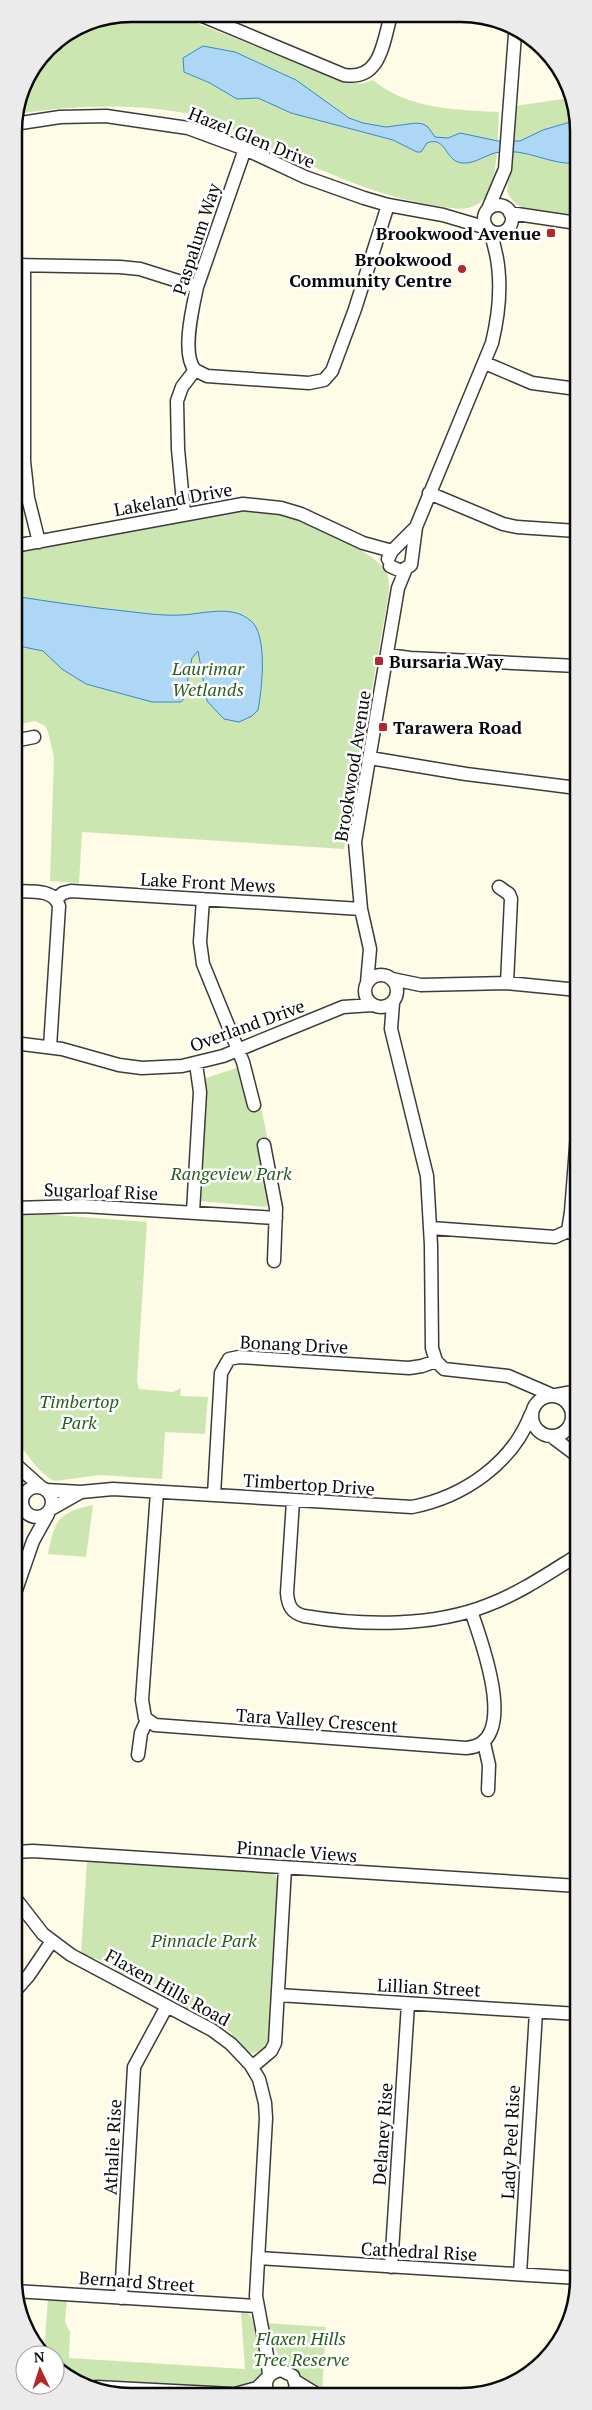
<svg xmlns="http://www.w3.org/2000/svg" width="592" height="2410" font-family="'PT Serif',serif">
  <rect width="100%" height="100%" fill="#fefbe6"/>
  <path fill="#cce6b2" d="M132,14L176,15L346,82L362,84L373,80C407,109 456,110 499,112C497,135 500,192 478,204C464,212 453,208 438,206C376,197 317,168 260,143C234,131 207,116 179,112C125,103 70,106 16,114L23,86L49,48L87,23Z
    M569,98L577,116V219C555,215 516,216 507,191L515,106Z
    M239,510C254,511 270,511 285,515C307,522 369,550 383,567C389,573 389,584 389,592L344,849L82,832L79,883L50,881L54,757L48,732L45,726L35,721L25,723L14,733V552Z
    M240,1067L250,1107H261L268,1141L257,1144L270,1202L266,1207L199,1201V1196L206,1078Z
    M29,1213L147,1222L137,1381L139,1389L173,1392L181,1388L180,1396L208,1397L205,1434L165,1432L162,1479L100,1475L55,1481C37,1473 28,1453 14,1439V1216Z
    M93,1505L86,1557L48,1554C55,1520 57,1513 93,1505Z
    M87,1861L268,1872L275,1875L279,1883L270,2038L263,2051L250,2053L233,2038L231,2032L190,2010H184L154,1994L152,1988L126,1974L121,1975L114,1968L95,1958L90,1959L81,1954Z
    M48,2298L67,2299L65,2322L70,2332L69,2358L245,2369L241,2310C259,2313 262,2356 265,2372L247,2389H203L87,2382L55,2365V2355L44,2354Z
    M265,2323L326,2327L322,2392C291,2382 274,2352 265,2323Z"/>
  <path fill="#add7f4" stroke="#3689c9" d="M73,32L74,35L60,50L39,62L49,48Z
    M203,46L235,52L296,80L349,118L363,123L386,127L416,123L423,124L428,127L435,137L448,138L460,133L498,141H520L543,130L577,120V163C552,166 527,148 500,152C488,153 476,164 463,163C445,163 447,135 427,143L421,152H417L393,140L291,113L258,98L237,99L210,83L184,72L183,58Z
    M14,596C51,602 87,607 124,611C143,613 162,616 181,615C204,614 232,604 251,621C268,635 262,689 258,710L252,716L239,722L224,719L207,701L198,651L192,658L184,699L181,702H152L86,684L62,669L43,651L14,645Z"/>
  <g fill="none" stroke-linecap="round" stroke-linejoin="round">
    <g stroke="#3c3c3c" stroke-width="15">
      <path id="minor" d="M198,14L344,75C381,81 383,42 391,15
        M14,124L60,117L106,116L188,128L245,149L305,177L364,198L388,205L443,215L487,228
        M484 219a14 14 0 1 1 28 0a14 14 0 1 1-28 0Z
        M488,209L505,169L515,34
        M510,213L577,223
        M14,265L120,267L140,269L197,287
        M24,265V461L28,498L39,542
        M485,363L532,383L577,389
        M195,370L207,376L309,383L324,380L332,371L355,309L388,205
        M429,493L503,524L517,527L577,531
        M184,513L178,449L177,401L182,387L195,370C181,354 193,306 197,287L245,149
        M14,546L243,504L281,508L301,514L363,543L392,551
        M388,559L392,551L414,529
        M390,566L401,571L411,565L416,527L492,343C501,306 503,265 489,230
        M388,655L410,658L577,666
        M14,741L34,737
        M370,758L466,774L577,788
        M499,887L509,894L511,899L507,983
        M14,891C29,892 54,888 59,906L50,1047
        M56,899L63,893L71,891L361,909
        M203,899L200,942L203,964L243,1062L254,1105
        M365 991a16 16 0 1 1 32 0a16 16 0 1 1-32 0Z
        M392,979L421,985L507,983L578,990
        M367,983L370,949L361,909L355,842L398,588L405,571
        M393,1003L391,1029L427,1176L431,1245L432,1348L436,1361L444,1369L508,1376L552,1395
        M14,1043L62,1049L119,1065L142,1068L182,1066L223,1056L343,1007L372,1005
        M264,1145L276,1208L274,1261
        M14,1208L83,1206L276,1218
        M193,1212L200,1092L196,1064
        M431,1228L555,1237L568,1231L578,1237
        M568,1231L571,1212L578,1122
        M556,1395L578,1391
        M532 1416a20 20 0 1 1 40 0a20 20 0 1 1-40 0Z
        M551,1436L575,1454L578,1459
        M14,1463L42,1488
        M22 1502a15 15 0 1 1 30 0a15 15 0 1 1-30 0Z
        M46,1490L81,1492L113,1489L412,1507C463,1497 512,1464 531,1414
        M157,1492L142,1700L145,1718L155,1725L466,1748C521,1745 481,1640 471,1611
        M214,1495L221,1373L229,1359L239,1357L409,1368L422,1366L436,1361
        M293,1501L287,1593C288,1606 292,1613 304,1616C362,1626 433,1627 488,1605C520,1593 549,1573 578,1555
        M51,1509L81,1492
        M15,1593L33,1541L48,1514
        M484,1743L489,1765L488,1790
        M138,1755L141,1733L147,1720
        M15,1852L33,1851L578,1886
        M15,1898L43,1934L71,1955L212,2030L231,2044L250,2064L259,2079L265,2103L266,2118L256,2296L267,2355L269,2376
        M15,1991L29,1975L52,1941
        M278,1995L578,2014
        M252,2067L271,2051L275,2043L285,1868
        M258,2258L578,2278
        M391,2267L408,2004
        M520,2274L536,2012
        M15,2291L257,2306
        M121,2298L134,2067L167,2006
        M295,2381L318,2395
        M96,2387L232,2394
        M235,2394L257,2388L268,2377
        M269,2394C262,2383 268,2372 281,2370L293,2376L296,2386L292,2395"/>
    </g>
    <use href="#minor" stroke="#fff" stroke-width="12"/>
  </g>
  <g fill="#b42629" stroke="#fff" stroke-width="2">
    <rect x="546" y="228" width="10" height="10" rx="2.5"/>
    <circle cx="462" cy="269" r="5"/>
    <rect x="374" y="656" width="10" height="10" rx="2.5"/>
    <rect x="378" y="722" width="10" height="10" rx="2.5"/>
  </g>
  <g text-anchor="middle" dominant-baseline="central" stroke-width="5" stroke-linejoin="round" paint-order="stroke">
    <g font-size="18" fill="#090909" stroke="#fff">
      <text transform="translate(252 137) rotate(22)">Hazel Glen Drive</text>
      <text transform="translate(196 239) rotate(-72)">Paspalum Way</text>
      <text transform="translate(173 499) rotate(-10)">Lakeland Drive</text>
      <text transform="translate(352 766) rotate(-81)">Brookwood Avenue</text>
      <text transform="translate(208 882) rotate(3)">Lake Front Mews</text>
      <text transform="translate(247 1025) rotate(-20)">Overland Drive</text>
      <text transform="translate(101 1191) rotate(2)">Sugarloaf Rise</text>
      <text transform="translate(294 1344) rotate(3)">Bonang Drive</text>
      <text transform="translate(309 1484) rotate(4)">Timbertop Drive</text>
      <text transform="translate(317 1720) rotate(4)">Tara Valley Crescent</text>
      <text transform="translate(297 1851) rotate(4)">Pinnacle Views</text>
      <text transform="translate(168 1987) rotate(29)">Flaxen Hills Road</text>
      <text transform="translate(429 1987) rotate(3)">Lillian Street</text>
      <text transform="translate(382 2134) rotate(-86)">Delaney Rise</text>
      <text transform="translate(510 2142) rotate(-87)">Lady Peel Rise</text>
      <text transform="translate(112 2147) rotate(-87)">Athalie Rise</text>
      <text transform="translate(419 2251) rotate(3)">Cathedral Rise</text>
      <text transform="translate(137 2281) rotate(4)">Bernard Street</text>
    </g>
    <g font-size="18" font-weight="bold" fill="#090909" stroke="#fff" text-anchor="end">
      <text x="541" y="233">Brookwood Avenue</text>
      <text x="452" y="259">Brookwood<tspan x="452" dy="21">Community Centre</tspan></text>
      <text x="389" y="661" text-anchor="start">Bursaria Way</text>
      <text x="393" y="727" text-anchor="start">Tarawera Road</text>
    </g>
    <g font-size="18" font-style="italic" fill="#285e1d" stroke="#fff">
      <text x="208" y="668">Laurimar<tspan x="208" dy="21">Wetlands</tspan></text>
      <text x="231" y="1173">Rangeview Park</text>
      <text x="79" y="1401">Timbertop<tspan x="79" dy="21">Park</tspan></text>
      <text x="204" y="1940">Pinnacle Park</text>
      <text x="301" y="2338">Flaxen Hills<tspan x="301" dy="21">Tree Reserve</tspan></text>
    </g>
  </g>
  <path d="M0 0H592V2410H0ZM131 22H461A109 109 0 0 1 570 131V2279A109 109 0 0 1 461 2388H131A109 109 0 0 1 22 2279V131A109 109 0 0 1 131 22Z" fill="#ebebeb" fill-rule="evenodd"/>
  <path fill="none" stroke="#090909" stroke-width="2.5" d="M131 22H461A109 109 0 0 1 570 131V2279A109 109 0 0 1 461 2388H131A109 109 0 0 1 22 2279V131A109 109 0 0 1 131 22Z"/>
  <g transform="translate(40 2370) rotate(356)"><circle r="24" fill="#ffffff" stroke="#9d9d9d"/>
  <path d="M0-4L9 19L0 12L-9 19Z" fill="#b42629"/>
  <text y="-8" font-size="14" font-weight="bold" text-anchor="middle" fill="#090909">N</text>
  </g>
</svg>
